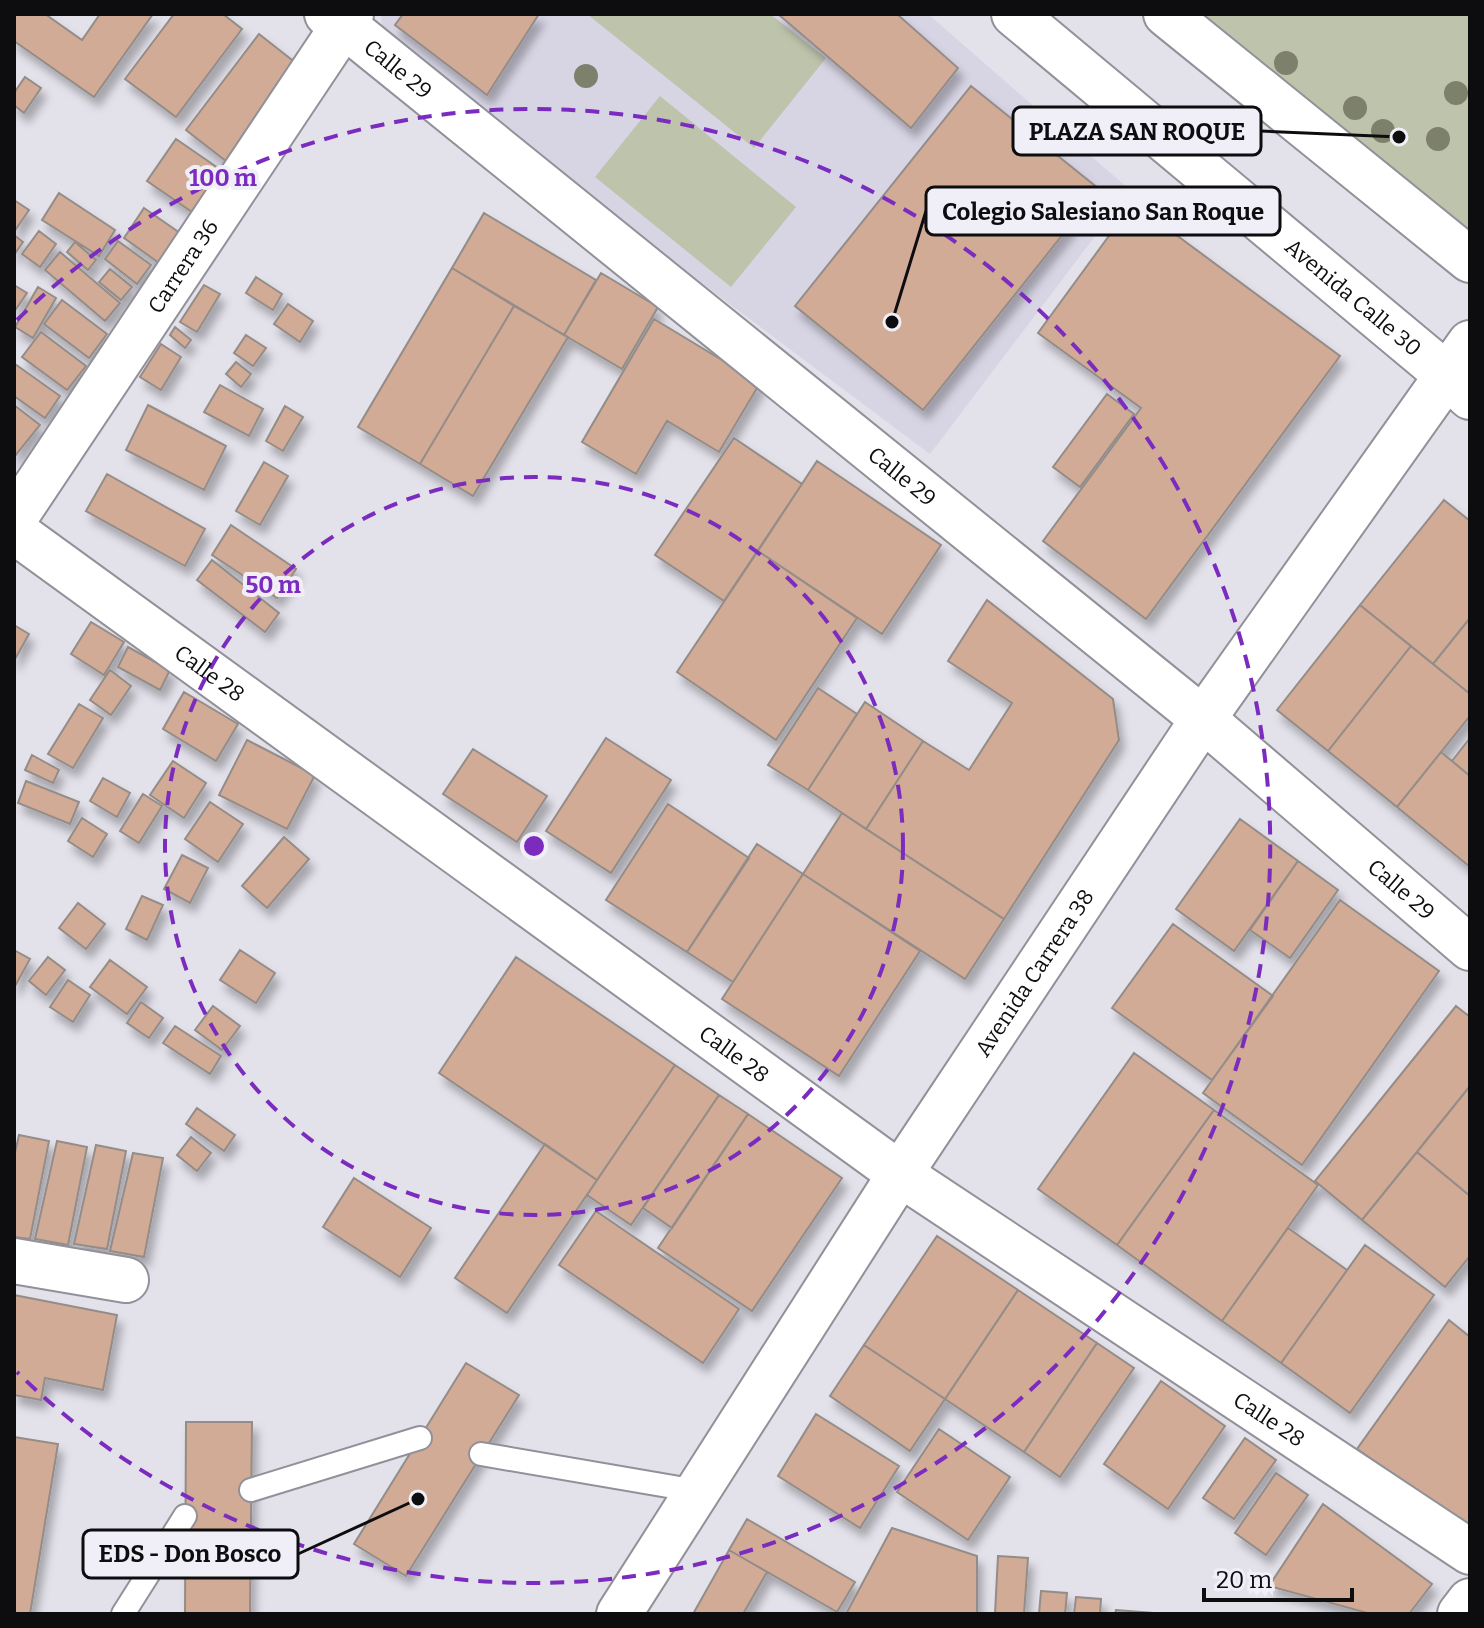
<svg xmlns="http://www.w3.org/2000/svg" width="1484" height="1628" font-family="Bitter,serif">
  <defs>
    <filter id="shadow"><feDropShadow dx="5" dy="9" stdDeviation="4" flood-color="#0004"/></filter>
  </defs>
  <rect width="100%" height="100%" fill="#e3e1ea"/>
  <path fill="#d7d4e4" d="M381,14H928L1130,190L930,454L400,57L382,29Z"/>
  <path fill="#bdc4ab" d="M587,14H770L826,58L754,148Z
    M1184,14H1470V259Z
    M660,96L796,207L731,287L595,177Z"/>
  <path fill="#d1ab95" stroke="#948c88" stroke-width="2" filter="url(#shadow)" d="M14,14H45L82,40L100,14H153L94,97L14,41Z
    M174,14H223L242,29L176,117L125,79Z
    M403,14H539L487,95L395,25Z
    M778,14H897L958,68L911,128Z
    M259,34L306,71L240,172L186,130Z
    M25,77L41,88L24,113L14,105V93Z
    M971,86L1099,189L923,410L795,306Z
    M176,139L237,181L208,223L147,181Z
    M59,193L115,230L99,256L42,220Z
    M14,200L29,210L14,232Z
    M1133,203L1340,356L1146,619L1043,541L1141,408L1038,333Z
    M144,208L190,240L169,270L124,238Z
    M484,213L596,280L564,335L452,268Z
    M39,231L56,244L40,267L22,254Z
    M14,235L23,242L14,255Z
    M118,241L151,265L137,284L105,259Z
    M75,242L96,260L88,270L67,252Z
    M60,252L120,303L105,321L45,270Z
    M452,268L514,306L420,464L358,427Z
    M110,269L132,287L121,300L99,282Z
    M601,273L658,307L622,369L564,335Z
    M256,277L282,294L273,310L246,293Z
    M14,285L27,293L14,312Z
    M204,285L220,294L197,332L180,322Z
    M38,287L56,298L33,338L15,327Z
    M62,300L107,334L89,358L44,324Z
    M288,304L313,321L300,342L274,324Z
    M514,306L568,337L473,496L420,464Z
    M654,319L760,383L719,452L667,421L636,474L582,442Z
    M175,327L191,340L185,348L170,335Z
    M41,332L86,366L67,390L22,357Z
    M246,335L266,348L253,366L234,353Z
    M161,344L181,357L161,390L140,377Z
    M236,362L251,374L241,387L226,374Z
    M15,364L60,396L45,418L14,396Z
    M220,385L263,409L249,436L204,412Z
    M1107,394L1134,414L1080,487L1053,467Z
    M14,405L40,425L15,456H14Z
    M148,405L226,446L204,490L126,450Z
    M285,406L303,417L283,451L266,441Z
    M734,438L802,484L724,601L655,555Z
    M817,461L941,545L882,634L758,551Z
    M264,462L288,476L260,525L236,511Z
    M107,474L205,529L185,566L86,511Z
    M1444,500L1470,521V618L1433,664L1360,605Z
    M231,525L296,569L277,598L212,555Z
    M758,551L857,618L776,740L677,672Z
    M212,560L279,613L265,632L197,580Z
    M987,600L1113,699L1119,740L1004,919L866,829L923,741L969,770L1012,703L948,661Z
    M1360,605L1411,646L1328,751L1277,710Z
    M1470,618V694L1433,664Z
    M91,622L124,642L104,675L71,654Z
    M14,625L29,634L14,661Z
    M1411,646L1470,694V716L1397,807L1328,751Z
    M128,647L170,670L160,690L118,667Z
    M110,670L131,686L111,715L90,700Z
    M818,688L857,714L808,790L768,765Z
    M184,692L238,724L216,761L163,729Z
    M865,702L923,741L866,829L808,790Z
    M79,704L103,718L73,768L48,754Z
    M606,738L671,780L611,873L546,831Z
    M1470,738V776L1452,761Z
    M247,740L315,775L287,829L219,795Z
    M473,749L547,796L517,842L443,794Z
    M1441,752L1470,776V867L1397,807Z
    M32,755L59,770L53,783L25,770Z
    M173,761L206,783L184,818L150,795Z
    M103,778L130,793L117,817L90,801Z
    M26,781L79,802L70,824L18,803Z
    M143,794L162,806L139,843L120,831Z
    M210,802L243,824L218,862L185,839Z
    M668,804L749,858L687,952L606,900Z
    M842,813L1004,919L965,979L803,874Z
    M82,818L107,834L93,857L68,841Z
    M1240,819L1298,861L1234,951L1176,909Z
    M284,837L309,859L267,908L242,886Z
    M757,844L803,874L733,982L687,952Z
    M182,855L208,868L190,903L164,889Z
    M1298,861L1338,890L1290,958L1250,930Z
    M803,874L920,951L839,1076L722,999Z
    M142,896L163,905L147,940L126,929Z
    M1340,900L1439,971L1302,1165L1203,1093Z
    M78,903L105,924L86,949L59,928Z
    M1173,924L1273,996L1212,1080L1112,1008Z
    M14,950L30,959L14,988Z
    M240,950L275,973L256,1003L220,980Z
    M48,957L65,970L46,995L29,981Z
    M516,957L675,1065L597,1180L439,1073Z
    M110,960L147,987L127,1014L90,987Z
    M68,980L90,995L73,1022L50,1007Z
    M141,1002L163,1018L149,1038L127,1023Z
    M213,1006L240,1026L222,1050L195,1030Z
    M1456,1006L1470,1017V1086L1362,1220L1315,1181Z
    M175,1026L221,1056L210,1074L163,1043Z
    M1134,1053L1214,1110L1117,1245L1038,1189Z
    M675,1065L719,1095L631,1225L587,1195Z
    M1470,1086V1196L1417,1152Z
    M719,1095L748,1114L672,1228L643,1208Z
    M197,1108L235,1135L224,1151L186,1124Z
    M1214,1110L1318,1185L1222,1321L1117,1245Z
    M748,1114L842,1178L752,1311L658,1248Z
    M19,1135L49,1141L30,1239L14,1237V1157Z
    M191,1137L211,1153L197,1171L177,1155Z
    M57,1141L87,1147L68,1245L35,1239Z
    M545,1144L597,1180L507,1313L455,1278Z
    M96,1145L126,1151L107,1249L74,1244Z
    M1417,1152L1470,1196V1256L1445,1287L1362,1220Z
    M133,1153L163,1158L144,1257L110,1251Z
    M354,1178L431,1228L400,1277L323,1227Z
    M596,1211L739,1309L703,1363L559,1265Z
    M1288,1228L1347,1270L1281,1363L1222,1321Z
    M937,1236L1018,1290L945,1399L864,1345Z
    M1365,1245L1434,1295L1350,1413L1281,1363Z
    M1018,1290L1097,1343L1024,1452L945,1399Z
    M14,1295L117,1315L103,1390L45,1378L41,1400L14,1395Z
    M1449,1320L1470,1337V1527L1357,1449Z
    M1097,1343L1134,1368L1060,1477L1024,1452Z
    M864,1345L945,1399L910,1451L830,1396Z
    M466,1363L519,1395L406,1576L354,1544Z
    M1161,1381L1225,1426L1168,1509L1104,1464Z
    M816,1414L899,1466L860,1528L778,1476Z
    M186,1422H252L250,1614H185Z
    M939,1429L1010,1477L968,1540L897,1492Z
    M14,1437L58,1444L30,1614H14Z
    M1245,1438L1276,1460L1234,1519L1203,1498Z
    M1276,1473L1308,1495L1266,1555L1235,1533Z
    M1323,1504L1432,1584L1409,1614H1371L1269,1586Z
    M747,1519L855,1582L837,1612L729,1550Z
    M892,1528L977,1556V1614H846Z
    M729,1550L767,1572L743,1614H693Z
    M998,1556L1028,1558L1024,1614H995Z
    M1041,1591L1067,1593L1065,1614H1039Z
    M1076,1597L1101,1599L1100,1614H1074Z
    M1116,1610L1153,1613V1614H1115Z"/>
  <g fill="none" stroke-linecap="round" stroke-linejoin="round">
    <g stroke="#929098" stroke-width="26">
      <path id="lane" d="M481,1454L697,1491
        M251,1490L420,1438
        M123,1614L185,1516"/>
    </g>
    <g stroke="#929098" stroke-width="48">
      <g id="street">
        <path id="s1" d="M327,14L344,25L1203,719L1470,948"/>
        <path id="s2" d="M14,519L351,14"/>
        <path id="s3" d="M14,531L900,1174L1470,1552"/>
        <path d="M14,1261L126,1280"/>
        <path d="M1460,1614L1470,1601"/>
      </g>
    </g>
    <g stroke="#929098" stroke-width="48">
      <g id="secondary">
        <path id="s4" d="M619,1614L900,1174L1203,719L1470,343"/>
      </g>
    </g>
    <g stroke="#929098" stroke-width="48">
      <g id="highway">
        <path id="s5" d="M1014,14L1448,376L1470,397"/>
        <path d="M1166,14L1470,260"/>
      </g>
    </g>
    <use href="#lane" stroke="#fff" stroke-width="22"/>
    <use href="#street" stroke="#fff" stroke-width="44"/>
    <use href="#secondary" stroke="#fff" stroke-width="44"/>
    <use href="#highway" stroke="#fff" stroke-width="44"/>
  </g>
  <g fill="#7d816b">
    <circle cx="1286" cy="63" r="12"/>
    <circle cx="586" cy="76" r="12"/>
    <circle cx="1456" cy="93" r="12"/>
    <circle cx="1355" cy="108" r="12"/>
    <circle cx="1383" cy="131" r="12"/>
    <circle cx="1438" cy="139" r="12"/>
  </g>
  <g fill="none" stroke="#7b2cbf" stroke-width="4" stroke-dasharray="14 10">
    <circle cx="534" cy="846" r="369"/>
    <path d="M17 320A737 737 0 1 1 17 1372"/>
  </g>
  <g text-anchor="middle" dominant-baseline="central" stroke-width="8" stroke-linejoin="round" paint-order="stroke">
    <g font-size="22" fill="#0d0c0f" stroke="#f0eef7">
      <text stroke="none"><textPath href="#s1" startOffset="90">Calle 29</textPath></text>
      <text stroke="none"><textPath href="#s2" startOffset="304">Carrera 36</textPath></text>
      <text stroke="none"><textPath href="#s5" startOffset="442">Avenida Calle 30</textPath></text>
      <text stroke="none"><textPath href="#s1" startOffset="738">Calle 29</textPath></text>
      <text stroke="none"><textPath href="#s3" startOffset="242">Calle 28</textPath></text>
      <text stroke="none"><textPath href="#s1" startOffset="1386">Calle 29</textPath></text>
      <text stroke="none"><textPath href="#s4" startOffset="764">Avenida Carrera 38</textPath></text>
      <text stroke="none"><textPath href="#s3" startOffset="890">Calle 28</textPath></text>
      <text stroke="none"><textPath href="#s3" startOffset="1538">Calle 28</textPath></text>
    </g>
  </g>
  <circle cx="534" cy="846" r="12" fill="#7b2cbf" stroke="#f0eef7" stroke-width="4"/>
  <g font-size="24" text-anchor="middle" font-weight="bold" fill="#7b2cbf" stroke="#f0eef7" stroke-width="8" stroke-linejoin="round" paint-order="stroke">
    <text x="223" y="186">100 m</text>
    <text x="273" y="593">50 m</text>
  </g>
  <path fill="none" stroke="#0d0c0f" stroke-width="3" d="M1399 137L1261 131M892 322L926 211M418 1499L298 1554"/>
  <g fill="#0d0c0f" stroke="#f0eef7" stroke-width="3">
    <circle cx="1399" cy="137" r="8"/>
    <circle cx="892" cy="322" r="8"/>
    <circle cx="418" cy="1499" r="8"/>
  </g>
  <g fill="#f0eef7" stroke="#0d0c0f" stroke-width="3">
    <rect x="1013" y="107" width="248" height="48" rx="8"/>
    <rect x="926" y="187" width="354" height="48" rx="8"/>
    <rect x="83" y="1530" width="215" height="48" rx="8"/>
  </g>
  <g font-size="24" text-anchor="middle" font-weight="bold" fill="#0d0c0f">
    <text x="1137" y="140">PLAZA SAN ROQUE</text>
    <text x="1103" y="220">Colegio Salesiano San Roque</text>
    <text x="190" y="1562">EDS - Don Bosco</text>
  </g>
  <rect width="1484" height="1628" fill="none" stroke="#0d0c0f" stroke-width="32"/>
  <path d="M1204 1588v12h148v-12" fill="none" stroke="#0d0c0f" stroke-width="4"/>
  <text x="1216" y="1588" font-size="24" fill="#0d0c0f" stroke="#f0eef7" stroke-width="6" paint-order="stroke">20 m</text>
</svg>
